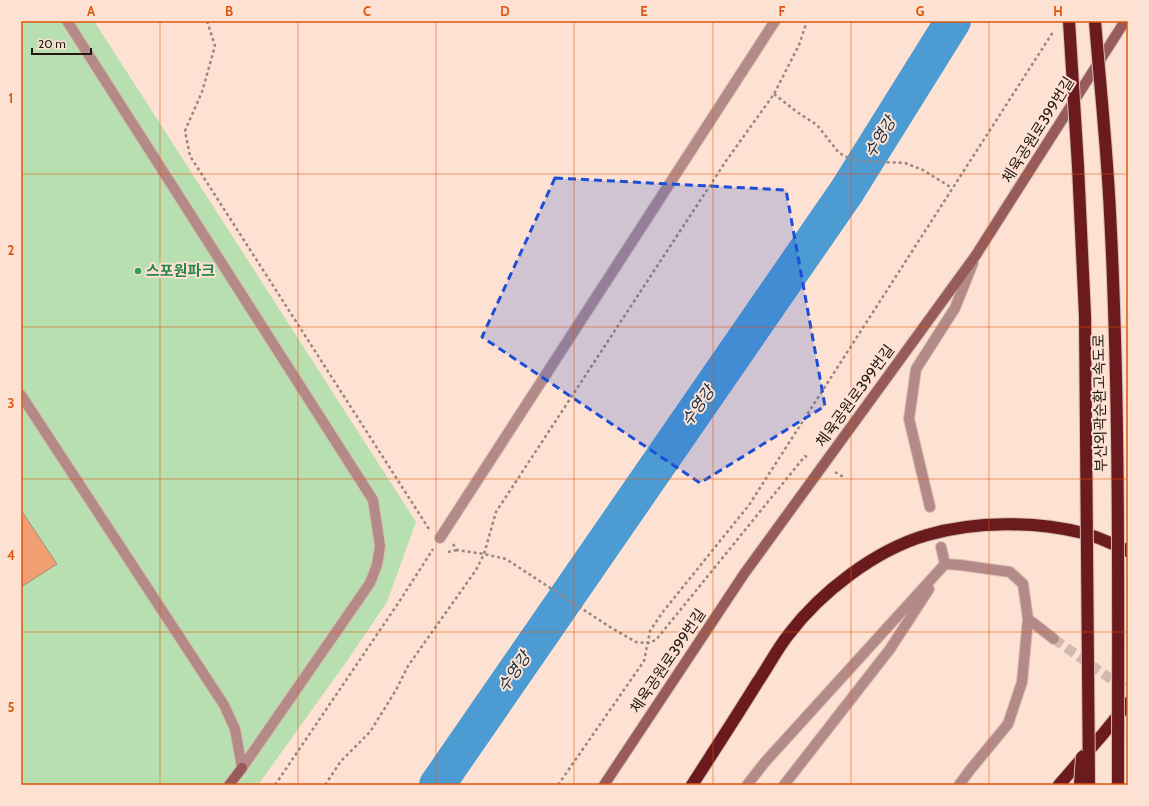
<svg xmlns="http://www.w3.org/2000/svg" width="1149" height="806" font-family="Cabin,'Noto Sans KR',sans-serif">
  <rect width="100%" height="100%" fill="#fde1d2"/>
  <path fill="#b7dfaf" d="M21,21H94L416,522L387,602L349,658L258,785H21Z"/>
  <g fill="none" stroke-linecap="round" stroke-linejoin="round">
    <path stroke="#4c9bd3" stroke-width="36" d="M437,785L847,191L953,21"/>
  </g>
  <path fill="#ef9f71" stroke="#a58c7e" d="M21,510L57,564L21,587Z"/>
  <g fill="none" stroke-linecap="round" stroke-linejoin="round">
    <path stroke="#d1b9ac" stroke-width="10" stroke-dasharray="10 5" stroke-linecap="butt" d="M1054,639L1128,691"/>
    <g stroke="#d5bdb0" stroke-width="12">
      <path id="lane" d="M930,507L909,419L916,369L955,308L973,263
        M941,547L945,564L960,565
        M747,785L765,762L945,564
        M784,785L890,649L929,589"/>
    </g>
    <g stroke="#d5bdb0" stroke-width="12">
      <path id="street" d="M21,395L224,705L235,729L242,768L370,583L377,565L380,546L373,500L67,21
        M440,538L775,21
        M960,565L1010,572L1023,584L1028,619
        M959,785L970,770L1008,724L1022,682L1028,619L1054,639"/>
    </g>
    <g stroke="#d5bdb0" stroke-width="12">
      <path id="secondary" d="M229,785L242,768
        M604,785L744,574L976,255L1125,21"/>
    </g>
    <g stroke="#d5bdb0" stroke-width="14">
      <path id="highway" d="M692,785C714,751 736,717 757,683C768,667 777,649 789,634C821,592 875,550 927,535C976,521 1034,521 1083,533C1099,537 1113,544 1128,551
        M1059,785L1103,734L1128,703"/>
    </g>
    <path stroke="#9b877d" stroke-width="2.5" stroke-dasharray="3 3" stroke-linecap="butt" d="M207,21L215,46L202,92L185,131L190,156L429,529
      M774,94L797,112L817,125L839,153L851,159L863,161L905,163L923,170L952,188
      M835,472L845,478
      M453,544L457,550L484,554L506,559L610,627L636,642L648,643L656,640L805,456L809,458
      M448,552L457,550
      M275,785L399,602L433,549
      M325,785L341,761L370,732L396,690L408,666L476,570L484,554L496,512L726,161L774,94L799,45L807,21
      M558,785L644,661L650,631L662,613L749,505L1053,32"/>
    <use href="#lane" stroke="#b38a87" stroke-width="10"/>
    <use href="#street" stroke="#b38a87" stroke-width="10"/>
    <use href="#secondary" stroke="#975c59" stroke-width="10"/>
    <use href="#highway" stroke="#6b1a1d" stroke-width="12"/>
    <g stroke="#d5bdb0" stroke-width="14" stroke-linecap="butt">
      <path id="highway-bridge" d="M1069,21L1078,166L1085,316L1089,785
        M1095,21C1100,85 1107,149 1110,213C1120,403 1118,594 1118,785
        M1080,785L1082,757"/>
    </g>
    <use href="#highway-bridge" stroke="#6b1a1d" stroke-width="12"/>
  </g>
  <path fill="#1d4ed8" fill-opacity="0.2" stroke="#1d4ed8" stroke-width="3" stroke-dasharray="8 5" stroke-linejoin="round" d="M555,178L786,190L825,406L700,483L482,337Z"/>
  <path fill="none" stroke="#de560c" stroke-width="1" stroke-opacity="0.55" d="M160,21V785M298,21V785M436,21V785M574,21V785M713,21V785M851,21V785M989,21V785M21,174H1128M21,327H1128M21,479H1128M21,632H1128"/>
  <circle fill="#2e9e5b" stroke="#fde1d2" stroke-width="1.5" cx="138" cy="271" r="4"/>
  <g text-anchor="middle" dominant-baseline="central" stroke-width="4" stroke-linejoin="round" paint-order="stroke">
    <g font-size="15" fill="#211813" stroke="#fde1d2">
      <text transform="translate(1038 130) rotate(-58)">체육공원로399번길</text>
      <text transform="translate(855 396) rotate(-54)">체육공원로399번길</text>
      <text transform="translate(1100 403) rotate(-91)">부산외곽순환고속도로</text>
      <text transform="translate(668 661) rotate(-56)">체육공원로399번길</text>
    </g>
    <g font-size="15" font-weight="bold" fill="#27864d" stroke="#fde1d2" text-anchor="start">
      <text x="146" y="271">스포원파크</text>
    </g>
    <g font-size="16" font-style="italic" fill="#0c2f46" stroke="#fde1d2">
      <text transform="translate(880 137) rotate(-58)">수영강</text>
      <text transform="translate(698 406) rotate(-55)">수영강</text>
      <text transform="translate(514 672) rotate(-55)">수영강</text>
    </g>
  </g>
  <rect width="1149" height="806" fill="none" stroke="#fde1d2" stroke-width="44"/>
  <path d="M32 48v6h59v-6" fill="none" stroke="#211813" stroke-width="2"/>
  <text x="38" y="48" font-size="12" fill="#211813" stroke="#fde1d2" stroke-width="3" paint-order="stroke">20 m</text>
  <rect x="22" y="22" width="1105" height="762" fill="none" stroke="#de560c" stroke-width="1.5"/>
  <g font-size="13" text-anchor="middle" font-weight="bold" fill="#de560c">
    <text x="91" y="16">A</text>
    <text x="229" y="16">B</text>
    <text x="367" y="16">C</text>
    <text x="505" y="16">D</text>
    <text x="644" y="16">E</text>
    <text x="782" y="16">F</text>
    <text x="920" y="16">G</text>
    <text x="1058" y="16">H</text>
    <text x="11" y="103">1</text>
    <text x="11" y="255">2</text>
    <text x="11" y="408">3</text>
    <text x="11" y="560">4</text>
    <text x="11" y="712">5</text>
  </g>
</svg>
